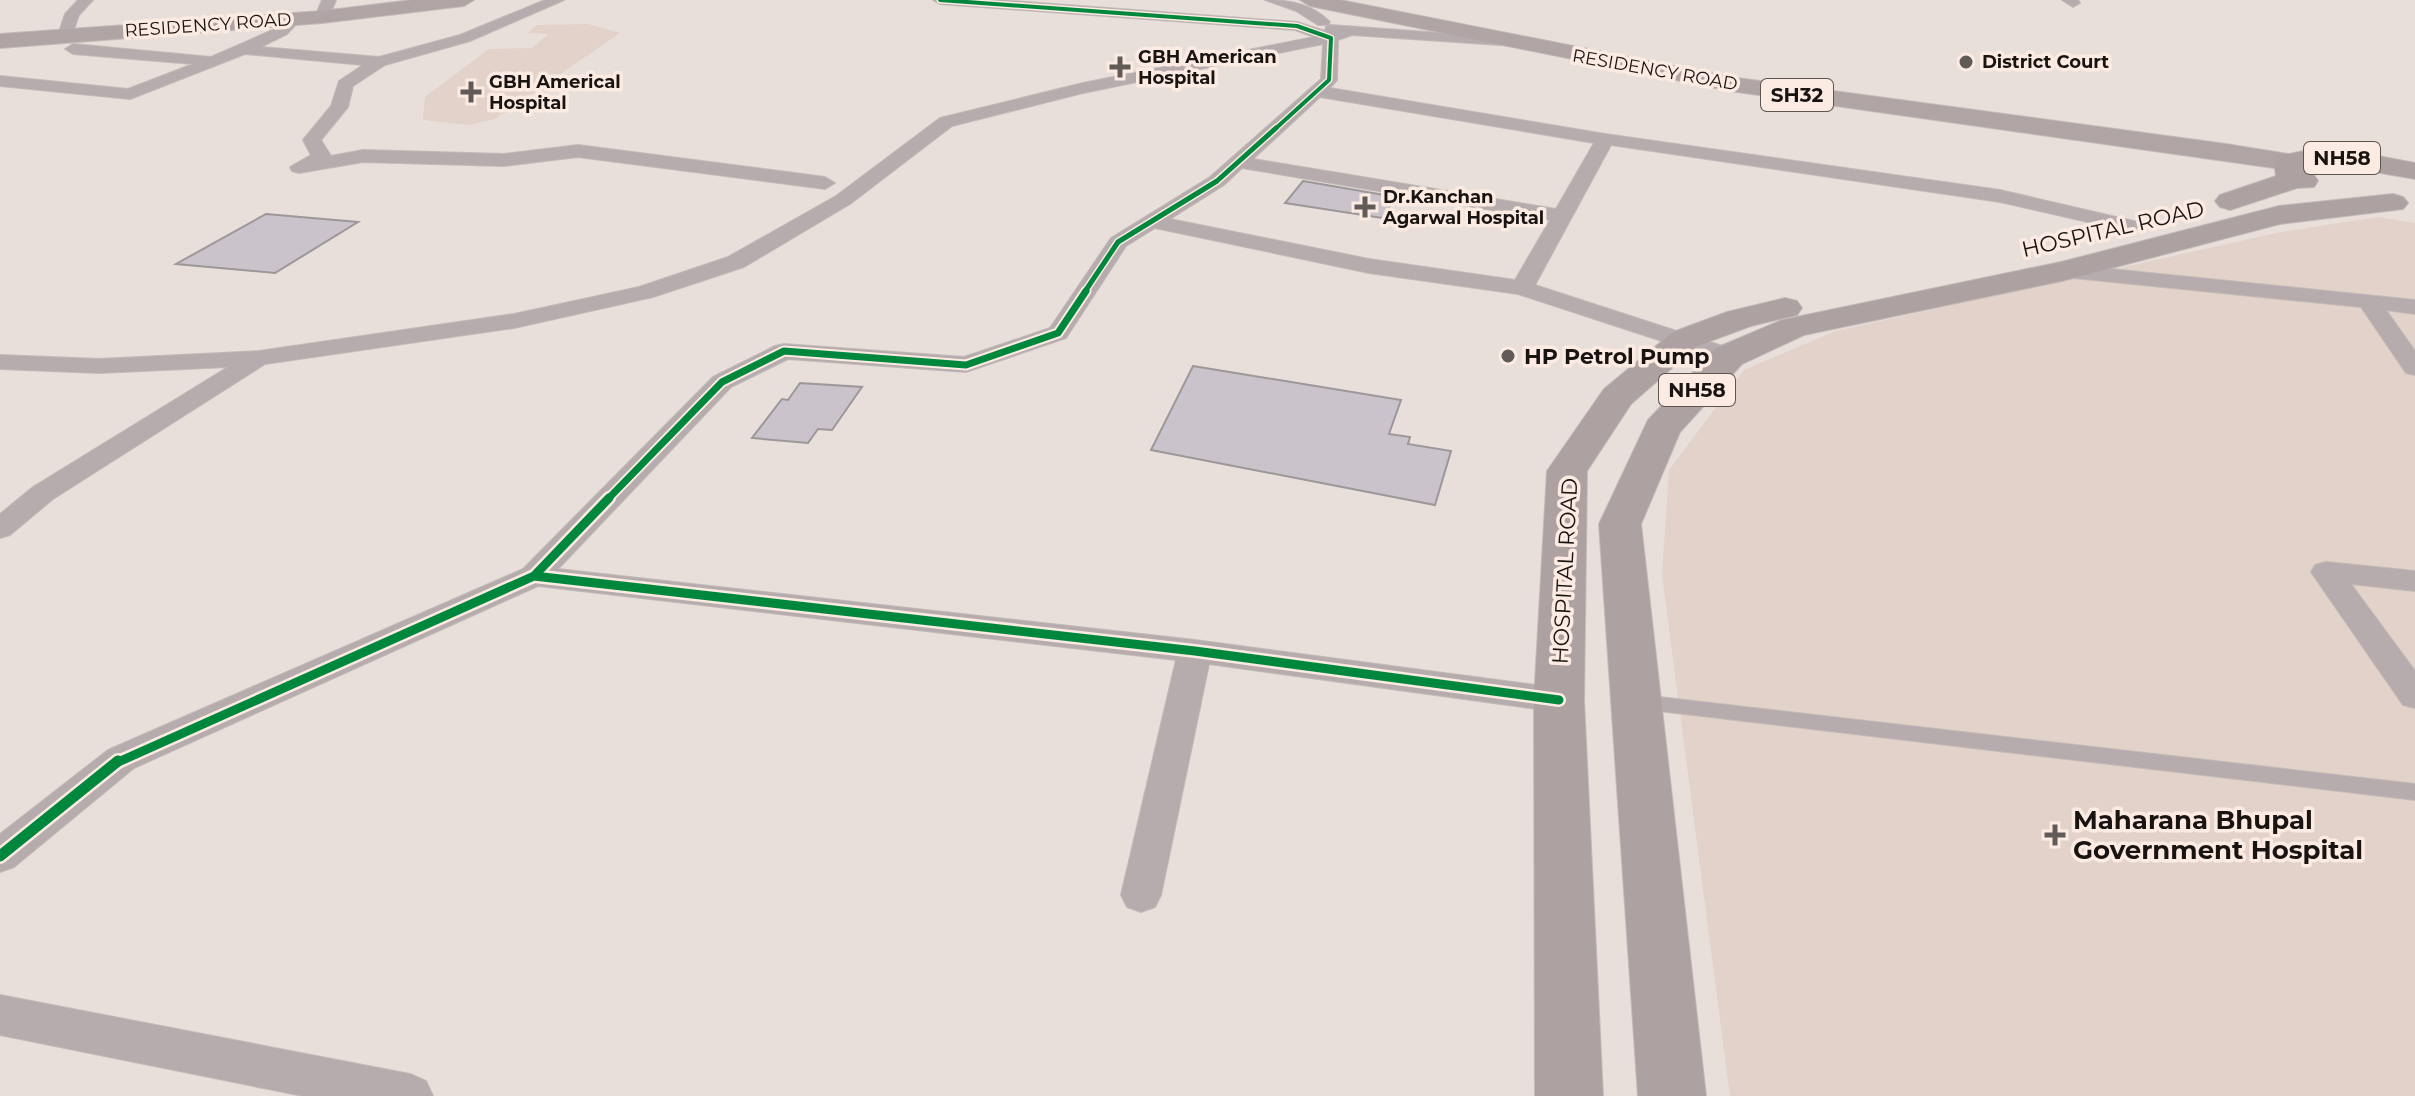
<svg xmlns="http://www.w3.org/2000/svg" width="2415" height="1096" font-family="Montserrat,sans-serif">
  <rect width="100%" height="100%" fill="#e8dfdb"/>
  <path fill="#e2d2c9" d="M588,24L620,33L495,119L468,125L423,120L425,97L489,49L532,48L549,34L528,33L537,25Z
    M2378,217L2415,223V1096H1730L1662,575L1669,470L1744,370L1836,331L2281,232Z"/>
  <path fill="#cac3cb" stroke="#9c9798" stroke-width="2" d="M1303,181L1396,197L1382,218L1285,203Z
    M266,214L358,222L275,273L176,264Z
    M1193,366L1401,400L1389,434L1410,437L1408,444L1451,451L1435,505L1151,450Z
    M800,383L862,387L832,430L818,429L808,443L752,438L782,399L788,400Z"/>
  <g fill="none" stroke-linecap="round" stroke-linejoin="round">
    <g stroke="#c2bbb7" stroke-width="2">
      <path id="service" d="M1642,695L2415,784V800L1642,709L1635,707L1633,702L1635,697Z"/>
    </g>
    <g stroke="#c2bbb7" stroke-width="2">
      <path id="minor" d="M78,0H93L79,15L71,38H61L58,35L65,14Z
        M322,0H336L329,17L322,21L315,17Z
        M545,0H564L470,41L385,65L353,86L348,107L321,140L331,156L363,150L504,154L578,145L825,177L835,183L825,189L578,157L504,166L363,162L299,173L292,171L290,167L311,155L303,140L331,106L339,81L363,65L245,54L130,99L0,86V76L128,89L193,64L73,54L65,49L73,44L211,57L277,28L294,15L301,19L287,34L261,47L379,57L460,35Z
        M933,0H998L1297,22L1325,31L1326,26L1331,25L1510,38L1518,43L1515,46L1352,35L1338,40L1337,80L1330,88L1605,134L2000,190L2138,222L2141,226L2131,232L2000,202L1611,145L1535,285L1738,351L1741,356L1738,361L1729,363L1518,294L1369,273L1155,228L1126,246L1066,338L966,372L788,359L731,387L558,569L1195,640L1559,688L1571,691L1576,700L1571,709L1559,712L1209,664L1161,895L1155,907L1141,912L1127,907L1121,895L1176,660L538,586L134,768L14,867L0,872V834L108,750L523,569L713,377L775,346L784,344L964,357L1050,328L1111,238L1210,177L1321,79L1323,44L1083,93L952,126L850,204L744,267L653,297L514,328L265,364L53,499L10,535L0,538V514L33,487L228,367L99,373L0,369V355L99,359L259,351L514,314L639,287L728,257L836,196L940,118L1083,83L1314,37L1295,30L940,4ZM1320,97L1594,143L1556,209L1253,159ZM1242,168L1550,220L1515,280L1369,259L1170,219L1224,185Z
        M1265,0C1290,0 1312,4 1330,22L1328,25H1318L1296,11Z
        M2062,0H2078L2080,3L2073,7Z
        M2062,264L2415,300V314L2386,310L2415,351V375L2406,373L2361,307L2054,276L2051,271L2054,266Z
        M2326,562L2415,571V591L2351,584L2415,671V708L2403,705L2311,572L2315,565Z
        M0,995L410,1074L426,1081L433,1096H303L0,1035Z"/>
    </g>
    <g stroke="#c2bbb7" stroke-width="2">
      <path id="primary" d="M412,0H474L464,6L322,23L0,48V34L322,11Z
        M1300,0H1340L1730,77L2226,144L2288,154L2298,156L2302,162L2298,168L2288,170L1730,91L1310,6Z"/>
    </g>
    <g stroke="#c2bbb7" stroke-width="2">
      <path id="trunk" d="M2304,151H2352L2415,163V179L2352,168H2304L2303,171L2314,175L2318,181L2314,187L2297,188L2230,210L2220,207L2215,201L2220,195L2276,176L2274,162L2278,156Z
        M2393,194L2403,197L2408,203L2403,209L2280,224L2062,281L1804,335L1742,364L1680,432L1641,524L1706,1096H1638L1599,524L1648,420L1716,348L1782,320L2061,262L2279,206Z
        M1785,298L1797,301L1802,308L1797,315L1751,326L1697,346L1631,404L1587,471L1584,700L1603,1096H1535L1534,700L1547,471L1604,389L1673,332L1727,312Z"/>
    </g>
    <use href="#service" fill="#b6abad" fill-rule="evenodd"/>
    <use href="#minor" fill="#b6abad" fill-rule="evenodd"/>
    <use href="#primary" fill="#b0a4a5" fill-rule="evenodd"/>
    <use href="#trunk" fill="#aea1a2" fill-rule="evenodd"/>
    <g stroke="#fcebe2" stroke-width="7">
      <path id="cycleway-far4" d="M940,0L1297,26L1331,38L1329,80L1274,130"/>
    </g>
    <g stroke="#fcebe2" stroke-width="8">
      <path id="cycleway-far3" d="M1084,293L1118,242L1217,181L1276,128"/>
    </g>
    <g stroke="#fcebe2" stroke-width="11">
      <path id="cycleway-far2" d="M607,500L722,382L784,351L966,365L1058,333L1086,291"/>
    </g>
    <g stroke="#fcebe2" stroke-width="14">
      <path id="cycleway-far1" d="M534,576L609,498
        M116,763L534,576L1195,651L1559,700"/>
    </g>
    <g stroke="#fcebe2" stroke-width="16">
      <path id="cycleway" d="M0,856L118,761"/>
    </g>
    <use href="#cycleway-far4" stroke="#00873e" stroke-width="4"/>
    <use href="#cycleway-far3" stroke="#00873e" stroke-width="5"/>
    <use href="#cycleway-far2" stroke="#00873e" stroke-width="7"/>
    <use href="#cycleway-far1" stroke="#00873e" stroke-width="9"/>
    <use href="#cycleway" stroke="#00873e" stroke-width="11"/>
  </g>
  <g fill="#615b58" stroke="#fcebe2" stroke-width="3">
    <circle cx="1966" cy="62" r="8"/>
    <path d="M1116 55h8v8h8v8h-8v8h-8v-8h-8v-8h8z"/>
    <path d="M467 80h8v8h8v8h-8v8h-8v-8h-8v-8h8z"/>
    <path d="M1361 195h8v8h8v8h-8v8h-8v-8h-8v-8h8z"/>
    <circle cx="1508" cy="356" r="8"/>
    <path d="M2051 823h8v8h8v8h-8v8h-8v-8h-8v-8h8z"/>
  </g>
  <g text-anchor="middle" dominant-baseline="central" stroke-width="7" stroke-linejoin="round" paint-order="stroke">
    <g font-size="18" fill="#191411" stroke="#fcebe2">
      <text transform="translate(208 25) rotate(-4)">RESIDENCY ROAD</text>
      <text transform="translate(1655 70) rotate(10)">RESIDENCY ROAD</text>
    </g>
    <g font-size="18" font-weight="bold" fill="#191411" stroke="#fcebe2" text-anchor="start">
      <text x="1138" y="57">GBH American<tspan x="1138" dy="21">Hospital</tspan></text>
      <text x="1982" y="62">District Court</text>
      <text x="489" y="82">GBH Americal<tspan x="489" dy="21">Hospital</tspan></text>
      <text x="1383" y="197">Dr.Kanchan<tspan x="1383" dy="21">Agarwal Hospital</tspan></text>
    </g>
    <g fill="#fcebe2" stroke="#5d5450" stroke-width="2">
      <rect x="1761" y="79" width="72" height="32" rx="6"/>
      <rect x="2304" y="142" width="76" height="32" rx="6"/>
      <rect x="1659" y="374" width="76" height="32" rx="6"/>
    </g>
    <g font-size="20" font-weight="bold" fill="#191411">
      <text x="1797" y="95">SH32</text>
      <text x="2342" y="158">NH58</text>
      <text x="1697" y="390">NH58</text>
    </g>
    <g font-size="22" fill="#191411" stroke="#fcebe2">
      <text transform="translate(2113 229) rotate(-13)">HOSPITAL ROAD</text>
      <text transform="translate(1565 571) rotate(-87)">HOSPITAL ROAD</text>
    </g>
    <g font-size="22" font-weight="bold" fill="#191411" stroke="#fcebe2" text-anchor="start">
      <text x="1524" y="356">HP Petrol Pump</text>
    </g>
    <g font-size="26" font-weight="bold" fill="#191411" stroke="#fcebe2" text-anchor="start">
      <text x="2073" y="820">Maharana Bhupal<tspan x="2073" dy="30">Government Hospital</tspan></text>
    </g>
  </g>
</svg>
